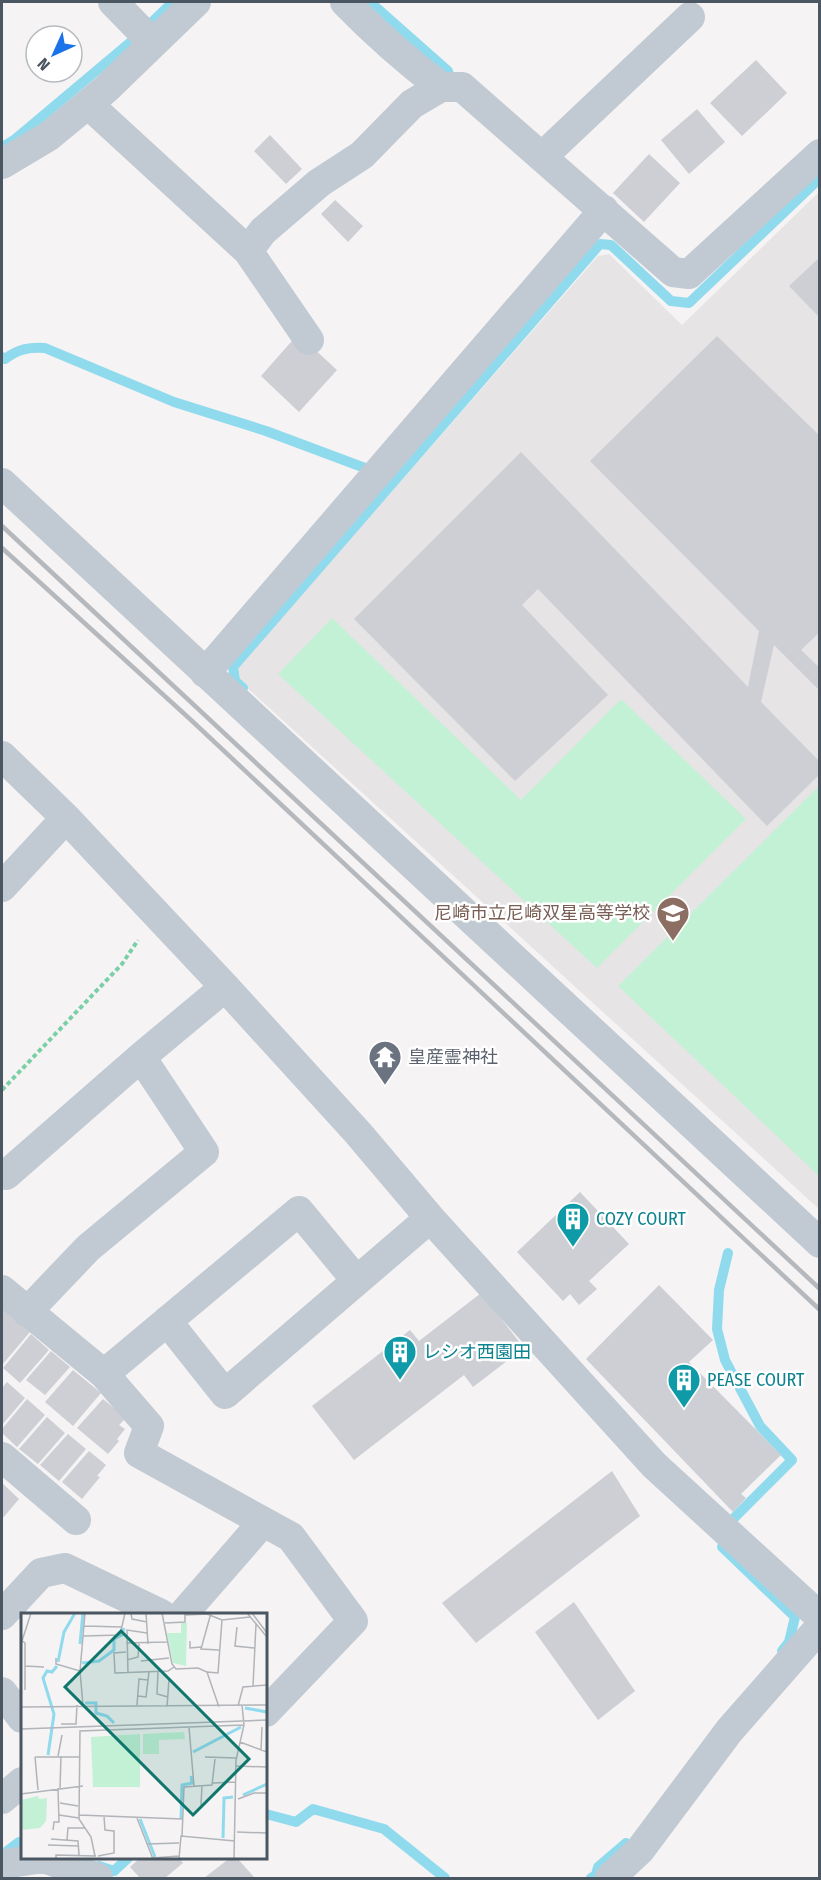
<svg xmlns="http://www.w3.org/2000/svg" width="821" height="1880" font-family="'Fira Sans Condensed','Noto Sans JP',sans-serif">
  <rect width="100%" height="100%" fill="#f5f3f3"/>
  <path fill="#e6e4e5" d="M819,192V1209L232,674L598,256L609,254L682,325Z"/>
  <path fill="#c3f1d5" d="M332,618L521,800L621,699L746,819L597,968L278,674Z
    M819,786V1176L618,986Z"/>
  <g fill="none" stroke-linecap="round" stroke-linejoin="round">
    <path stroke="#90daee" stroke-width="10" d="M370,2L448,71L451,84
      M4,146L14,140L133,40L173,2
      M2,357L5,359C18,349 29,347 45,348L174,402L266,431L365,468L373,474
      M243,688L235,681L233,667L600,244L611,245L671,301L689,303L820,178
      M724,1528L792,1460L760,1426L725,1360L717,1329L719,1290L728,1253
      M722,1547L795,1617L789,1642L782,1651
      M266,1814L296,1822L313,1809L384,1829L445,1878
      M2,1855L19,1842H22
      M99,1866L114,1871L128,1858
      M591,1878L596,1875L598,1867L626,1843"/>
  </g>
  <path fill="#cdcfd5" d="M756,60L787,93L742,136L710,103Z
    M697,109L725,142L689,174L661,140Z
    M270,135L302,169L286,184L254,151Z
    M649,154L680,183L644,222L613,193Z
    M335,200L363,226L348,242L321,214Z
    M820,257V318L789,286Z
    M298,334L337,370L299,412L261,376Z
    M717,336L820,436V632L801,650L820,668V691L774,645L761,702L820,762V774L767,826L538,589L522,605L608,695L515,781L354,619L521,452L748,687L759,631L590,461Z
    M580,1192L629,1244L589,1281L597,1289L579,1305L570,1294L563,1301L517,1252Z
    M659,1285L713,1340L689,1362L781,1455L741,1494L746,1498L733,1512L586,1359Z
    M481,1293L524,1348L473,1387L464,1375L354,1460L312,1406L410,1330L419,1341Z
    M2,1308L30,1332L2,1365Z
    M31,1334L49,1350L20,1383L3,1368Z
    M51,1351L70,1367L45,1395L26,1380Z
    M73,1370L101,1393L73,1426L45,1402Z
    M7,1382L25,1398L2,1425V1388Z
    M27,1399L45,1415L17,1447L2,1433V1429Z
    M103,1399L126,1418L119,1425L125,1429L117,1439L119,1441L108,1454L77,1428Z
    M47,1417L65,1433L38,1464L19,1449Z
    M68,1434L86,1449L59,1481L40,1465Z
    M89,1451L106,1465L97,1476L100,1477L82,1499L62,1482Z
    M612,1471L640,1516L476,1643L442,1603Z
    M2,1483L19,1499L2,1519Z
    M574,1602L635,1691L598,1720L535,1632Z
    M140,1858H179L183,1863L165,1878H140L130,1867Z
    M230,1858H237L255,1878H204Z"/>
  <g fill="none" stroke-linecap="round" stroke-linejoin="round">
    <path stroke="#7ad0a6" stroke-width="4" stroke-dasharray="4.5 3" stroke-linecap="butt" d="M2,1090L122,964L138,940"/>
    <path stroke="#c1cad2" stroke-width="30" d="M113,2L153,43
      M345,2C375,33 407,61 441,87
      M88,104L248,251L309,340
      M543,156L690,17
      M2,164L49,136L106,89L196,2
      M248,251L263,231L319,183L362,155L412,104L441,87H462L673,272L689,274L820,154
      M2,483L820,1243
      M205,673L604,210
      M2,756L66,818L225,987L358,1133L430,1218L654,1465L820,1617
      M2,887L66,818
      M6,1175L141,1057L225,987
      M2,1290L104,1374L149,1426L139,1453L291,1537L353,1621L266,1712
      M27,1312L88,1248L204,1152L141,1057
      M167,1321L225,1394L430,1218
      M104,1374L299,1211L356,1280
      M2,1457L76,1520
      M183,1614L263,1522
      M2,1615L41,1573L65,1568L161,1614
      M2,1692L22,1718
      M2,1799L22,1782
      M2,1869L10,1863L44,1858L98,1878
      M610,1878L640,1850L729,1731L820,1627"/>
    <path stroke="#b5b8bd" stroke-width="4.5" d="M2,526L820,1289
      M2,548L191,720L820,1310"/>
  </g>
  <defs>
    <g id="school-pin" transform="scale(1.725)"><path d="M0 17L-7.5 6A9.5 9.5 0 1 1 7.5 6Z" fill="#8d6e63" stroke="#fff"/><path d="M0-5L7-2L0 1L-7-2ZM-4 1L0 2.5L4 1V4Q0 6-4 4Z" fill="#fff"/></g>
    <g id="temple-pin" transform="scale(1.725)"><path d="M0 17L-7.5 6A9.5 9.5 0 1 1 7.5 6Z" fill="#6b7280" stroke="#fff"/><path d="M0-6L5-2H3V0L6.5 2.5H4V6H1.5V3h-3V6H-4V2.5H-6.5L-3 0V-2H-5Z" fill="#fff"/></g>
    <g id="building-pin" transform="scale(1.725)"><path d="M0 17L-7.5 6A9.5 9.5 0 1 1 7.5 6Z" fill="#0f9aa8" stroke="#fff"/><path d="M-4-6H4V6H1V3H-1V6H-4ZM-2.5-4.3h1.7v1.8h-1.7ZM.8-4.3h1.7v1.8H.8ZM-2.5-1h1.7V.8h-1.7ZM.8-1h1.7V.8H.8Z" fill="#fff"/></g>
  </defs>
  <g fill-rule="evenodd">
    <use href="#school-pin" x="673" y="913"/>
    <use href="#temple-pin" x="385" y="1057"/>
    <use href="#building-pin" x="573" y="1219"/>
    <use href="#building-pin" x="400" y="1352"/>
    <use href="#building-pin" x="684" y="1380"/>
  </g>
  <g text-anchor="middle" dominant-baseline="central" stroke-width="5" stroke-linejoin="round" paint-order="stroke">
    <g font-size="18" fill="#785e54" stroke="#fff" text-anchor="end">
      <text x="650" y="913">尼崎市立尼崎双星高等学校</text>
    </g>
    <g font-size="18" fill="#5b616d" stroke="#fff" text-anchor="start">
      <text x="408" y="1057">皇産霊神社</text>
    </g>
    <g font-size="18" fill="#0d838f" stroke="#fff" text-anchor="start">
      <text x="596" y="1219">COZY COURT</text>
      <text x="423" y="1352">レシオ西園田</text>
      <text x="707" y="1380">PEASE COURT</text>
    </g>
  </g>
  <g transform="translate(21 1613)">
    <rect width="246" height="246" fill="#f5f3f3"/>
    <path d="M160,10H166L165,53L152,50L146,20H160ZM163,119L164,126L138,127V141H122V121ZM119,121V174H72L70,124ZM17,183L18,186L26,185L25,208L19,215L0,217V187Z" fill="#c3f1d5"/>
    <path fill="none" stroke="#90daee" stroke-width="3" d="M59,31L62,0M37,49L43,19L54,0M61,50L78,48L93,37V26L101,22L103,15M64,90H75V100L86,103L93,110M224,95L246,99M172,139L220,114M27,142L33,101L22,65L26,58L31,59L36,53M222,182L246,171M119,206L134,244M160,206L161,172L171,170L170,163M202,225L203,185L212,184"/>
    <path fill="none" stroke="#b1b4b9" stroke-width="1.5" d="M110,0L111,6L126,9M125,0L127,31M141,0L151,51L155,56L177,55L186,59L198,94M190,0L180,36L198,37M226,0L246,24M231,0L246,20M164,2L186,1L201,7L229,4M144,10L164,9V1M63,13L101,14M216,14L214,33L233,35M62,23L99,22L104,0M1,28L4,30V77M1,28L10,0M169,28V35L180,34M105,30L146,29M105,39L93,40L94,60L147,58L153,54M35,45V51L59,58M106,47L117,44L118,31M120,48L148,45M4,53L23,54M137,58L136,81L147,84M186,59L197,60L201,7M107,60L106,17L126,20M232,73L235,11M117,83L125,84L128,59M62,92L59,58L64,0M116,92L118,66L127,67M217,93L222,74L246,72M0,94L246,92M146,94L148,66M40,111H55L56,92M168,114L173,173M0,116L246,107M219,129L246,139M240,138L241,114M37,143L41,122M14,144H59M14,144L17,177M184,144L215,145M215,153L246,154M192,170L215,169M39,175L40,143M0,181L62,173M217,186L233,180H246M39,190L57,193M180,192L181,172M38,202L58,205M58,202L161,206M116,205L132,246M32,217L33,209H38L37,175M216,219L246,220M161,224L163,174L191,172L194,146M30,226L57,228L58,242M46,227L47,215H64M126,231L158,230M27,232L58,233M74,243L70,224L58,206L59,118L223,112M77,243L93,240V218L84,217L83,203M132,245L158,243M35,246V242L75,243M158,246L160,223L214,228M213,246L215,147L223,112L221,92"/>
    <path fill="#0f766e" fill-opacity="0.15" stroke="#0f766e" stroke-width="3" d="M100,18L228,146L172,202L44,74Z"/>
    <rect width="246" height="246" fill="none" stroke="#4a5661" stroke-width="3"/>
  </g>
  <rect width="821" height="1880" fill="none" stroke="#4a5661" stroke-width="6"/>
  <g transform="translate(54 54) rotate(225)"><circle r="28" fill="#ffffff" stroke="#b7bbc0" stroke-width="1.5"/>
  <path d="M0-4.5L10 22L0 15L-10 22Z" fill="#1a73e8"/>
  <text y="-9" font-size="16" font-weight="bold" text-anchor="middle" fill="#4a5661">N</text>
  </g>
</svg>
